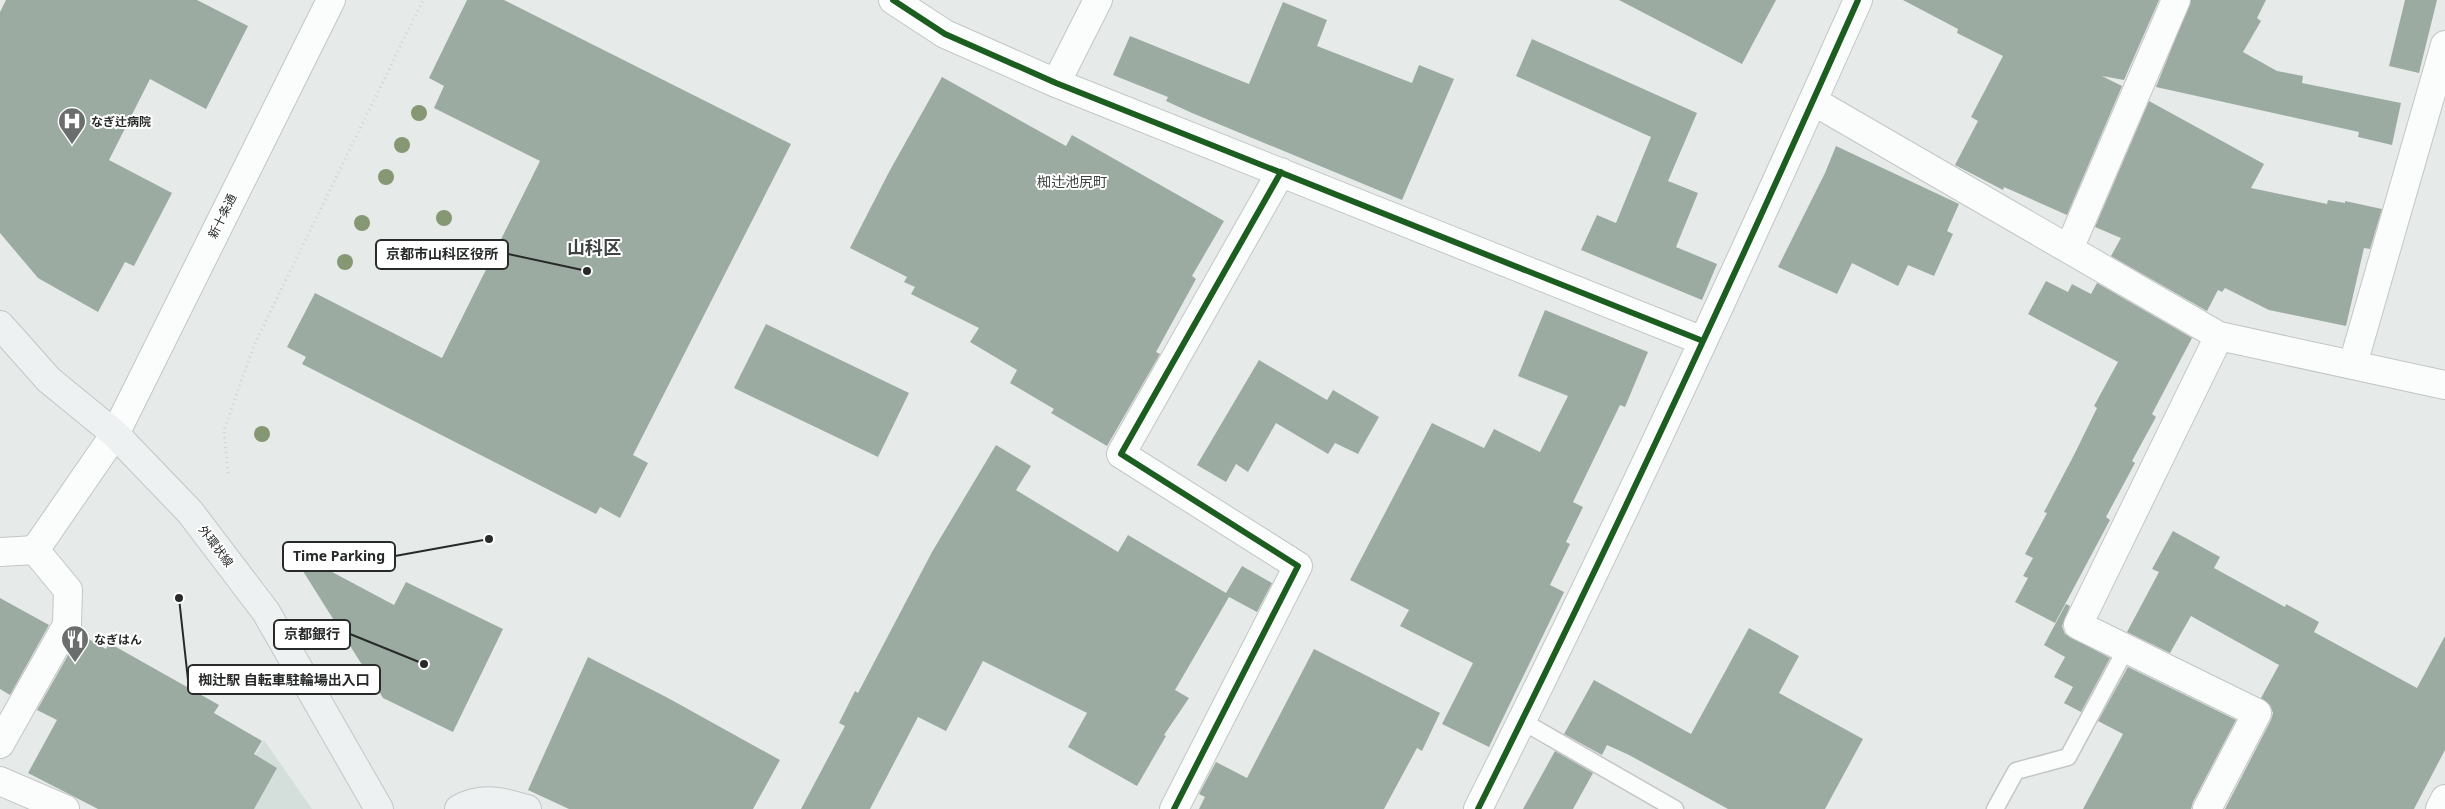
<svg xmlns="http://www.w3.org/2000/svg" width="2445" height="809" font-family="'Noto Sans','Noto Sans JP',sans-serif">
  <rect width="100%" height="100%" fill="#e6ebe9"/>
  <path fill="#d4dedb" d="M264,740L312,809H224Z"/>
  <path fill="#9caba2" d="M6,0H197L248,26L206,109L150,79L109,160L172,193L134,266L125,262L98,312L38,278L0,233V12Z
    M467,0H504L791,144L633,455L648,463L620,518L600,507L596,514L302,364L306,357L287,347L315,293L442,358L540,161L434,108L444,86L429,78Z
    M1619,0H1776L1742,64Z
    M1903,0H2159L2124,80L2102,76L2122,86L2067,215L2004,187L2003,190L1955,165L1978,121L1971,117L2003,56L1957,33L1958,29Z
    M2191,0H2266L2257,18L2261,21L2243,52L2277,71L2303,76L2302,83L2401,103L2392,145L2358,137L2359,132L2156,87Z
    M2405,0H2437L2419,73L2389,66Z
    M1283,2L1327,20L1317,46L1412,83L1419,65L1454,79L1402,200L1192,113L1166,101L1168,97L1113,75L1130,36L1249,84Z
    M1532,39L1697,113L1668,181L1698,193L1676,247L1717,264L1702,300L1581,250L1597,215L1616,223L1651,137L1516,76Z
    M942,77L1066,146L1072,135L1224,221L1192,276L1196,279L1156,352L1160,354L1107,446L1051,413L1054,409L1010,383L1017,370L970,342L979,328L911,294L915,287L904,282L907,277L850,248L889,172Z
    M2149,101L2264,164L2251,188L2327,204L2328,200L2345,203V201L2382,209L2370,249L2364,248L2346,326L2269,310L2225,288L2222,292L2218,290L2207,311L2111,256L2121,238L2095,227Z
    M1836,146L1959,204L1947,231L1953,234L1934,276L1908,265L1898,286L1852,263L1837,294L1778,267L1825,173Z
    M2046,281L2068,292L2072,284L2091,294L2097,283L2192,338L2152,414L2156,417L2132,461L2135,463L2106,517L2110,520L2055,623L2015,602L2028,578L2023,576L2033,558L2025,554L2047,513L2044,512L2075,453L2097,408L2094,406L2118,362L2028,314Z
    M1545,310L1648,352L1625,407L1620,405L1573,502L1583,507L1566,542L1570,544L1550,585L1564,592L1489,747L1442,724L1473,663L1400,626L1409,610L1350,580L1432,423L1484,448L1494,429L1540,452L1568,396L1518,376Z
    M766,324L909,393L878,457L734,388Z
    M1259,360L1327,400L1333,390L1379,417L1358,454L1335,443L1328,454L1276,423L1248,472L1236,464L1226,482L1197,465Z
    M996,445L1031,466L1016,490L1118,552L1128,535L1226,593L1242,566L1272,583L1257,612L1229,597L1175,690L1189,698L1164,735L1166,736L1137,786L1068,747L1087,713L983,661L946,731L918,717L870,809H801L845,726L839,723L855,691L858,693L932,552Z
    M2173,531L2220,557L2214,568L2285,607L2286,604L2319,622L2314,632L2417,688L2445,636V750L2414,809H2225L2271,720L2273,713L2270,705L2261,698L2279,665L2191,616L2170,653L2127,632L2159,572L2152,569Z
    M289,549L394,605L406,582L503,629L453,732L383,698Z
    M0,598L49,625L10,695L0,689Z
    M2066,604L2070,606L2062,626L2065,634L2110,658L2081,712L2064,703L2073,687L2054,677L2065,657L2044,645Z
    M1749,628L1799,656L1779,693L1863,739L1825,809H1728L1629,755L1607,745L1602,755L1564,734L1594,680L1691,734Z
    M80,634L106,649L109,643L219,705L214,713L262,741L254,754L277,768L254,809H98L28,773L57,720L37,710Z
    M1314,649L1440,713L1422,751L1417,748L1384,809H1199L1205,797L1199,794L1216,762L1247,778Z
    M588,657L668,698L780,760L753,809H569L528,790Z
    M2128,667L2236,720L2193,802L2191,809H2083L2123,734L2098,721Z
    M1555,751L1593,773L1573,809H1523Z"/>
  <g fill="none" stroke-linecap="round" stroke-linejoin="round">
    <g stroke="#c3c6c5" stroke-width="19">
      <path id="service" d="M1522,721L1675,809
        M1995,809L2016,771L2068,757L2126,649"/>
    </g>
    <g stroke="#c3c6c5" stroke-width="30">
      <path id="minor" d="M893,0L945,34L1056,83L1703,341
        M1056,83L1098,0
        M1813,101L2219,336L2445,385
        M2069,249L2176,0
        M2353,364L2445,45
        M0,552L35,550L68,590L67,625L0,744
        M0,781L65,809
        M1174,809L1298,566L1121,454L1281,172
        M1478,809C1611,543 1737,272 1858,0
        M2207,809L2257,713L2078,625L2219,336
        M2440,809L2445,799"/>
    </g>
    <g stroke="#c3c6c5" stroke-width="30">
      <path id="tertiary" d="M35,550L115,434L331,0"/>
    </g>
    <g stroke="#c3c6c5" stroke-width="30">
      <path id="secondary" d="M0,325L49,380L115,434L190,512L266,612L379,809
        M459,809C483,796 503,802 527,809"/>
    </g>
    <path stroke="#d2d2d2" stroke-width="3" stroke-dasharray="1 4" stroke-linecap="butt" d="M228,473L224,430L254,345L423,0"/>
    <use href="#service" stroke="#fbfcfc" stroke-width="16"/>
    <use href="#minor" stroke="#fbfcfc" stroke-width="28"/>
    <use href="#tertiary" stroke="#fbfcfc" stroke-width="28"/>
    <use href="#secondary" stroke="#edf1f2" stroke-width="28"/>
    <g stroke="#fff" stroke-width="9">
      <path id="cycleway" d="M893,0L945,34L1056,83L1703,341
        M1174,809L1298,566L1121,454L1281,172
        M1478,809C1611,543 1737,272 1858,0"/>
    </g>
    <use href="#cycleway" stroke="#1b5e20" stroke-width="6"/>
  </g>
  <g fill="#869774">
    <circle cx="419" cy="113" r="8"/>
    <circle cx="402" cy="145" r="8"/>
    <circle cx="386" cy="177" r="8"/>
    <circle cx="444" cy="218" r="8"/>
    <circle cx="362" cy="223" r="8"/>
    <circle cx="345" cy="262" r="8"/>
    <circle cx="262" cy="434" r="8"/>
  </g>
  <defs>
    <g id="hospital-pin" transform="scale(1.4375)"><path d="M0 17L-7.5 6A9.5 9.5 0 1 1 7.5 6Z" fill="#6a6e6c" stroke="#fff"/><path d="M-5-5h3v3.5h4V-5h3V5h-3V1.5h-4V5h-3Z" fill="#fff"/></g>
    <g id="restaurant-pin" transform="scale(1.4375)"><path d="M0 17L-7.5 6A9.5 9.5 0 1 1 7.5 6Z" fill="#6a6e6c" stroke="#fff"/><path d="M-5-6h1v4h1v-4h1v4h1v-4h1v5L-1.5 .5V6h-2V.5L-5-1ZM5-6V6H3V1.5H1.5Q1.5-4 5-6Z" fill="#fff"/></g>
  </defs>
  <g fill-rule="evenodd">
    <use href="#hospital-pin" x="72" y="121"/>
    <use href="#restaurant-pin" x="75" y="639"/>
  </g>
  <g text-anchor="middle" dominant-baseline="central" stroke-width="4" stroke-linejoin="round" paint-order="stroke">
    <g font-size="12" font-weight="bold" fill="#272a29" stroke="#fff" text-anchor="start">
      <text x="91" y="121">なぎ辻病院</text>
      <text x="94" y="639">なぎはん</text>
    </g>
    <g font-size="12" fill="#272a29" stroke="#fff">
      <text transform="translate(222 216) rotate(-64)">新十条通</text>
      <text transform="translate(216 546) rotate(53)">外環状線</text>
    </g>
    <g font-size="14" fill="#3e4442" stroke="#fff">
      <text x="1072" y="181">椥辻池尻町</text>
    </g>
    <g font-size="18" font-weight="bold" fill="#3e4442" stroke="#fff">
      <text x="594" y="247">山科区</text>
    </g>
  </g>
  <path fill="none" stroke="#272a29" stroke-width="2" d="M587 271L508 254M489 539L395 556M424 664L350 634M179 598L188 680"/>
  <g fill="#272a29" stroke="#fff" stroke-width="2">
    <circle cx="587" cy="271" r="5"/>
    <circle cx="489" cy="539" r="5"/>
    <circle cx="424" cy="664" r="5"/>
    <circle cx="179" cy="598" r="5"/>
  </g>
  <g fill="#fff" stroke="#272a29" stroke-width="2">
    <rect x="376" y="240" width="132" height="29" rx="5"/>
    <rect x="283" y="542" width="112" height="29" rx="5"/>
    <rect x="274" y="620" width="76" height="29" rx="5"/>
    <rect x="188" y="665" width="192" height="29" rx="5"/>
  </g>
  <g font-size="14" text-anchor="middle" font-weight="bold" fill="#272a29">
    <text x="442" y="259">京都市山科区役所</text>
    <text x="339" y="561">Time Parking</text>
    <text x="312" y="639">京都銀行</text>
    <text x="284" y="685">椥辻駅 自転車駐輪場出入口</text>
  </g>
</svg>
